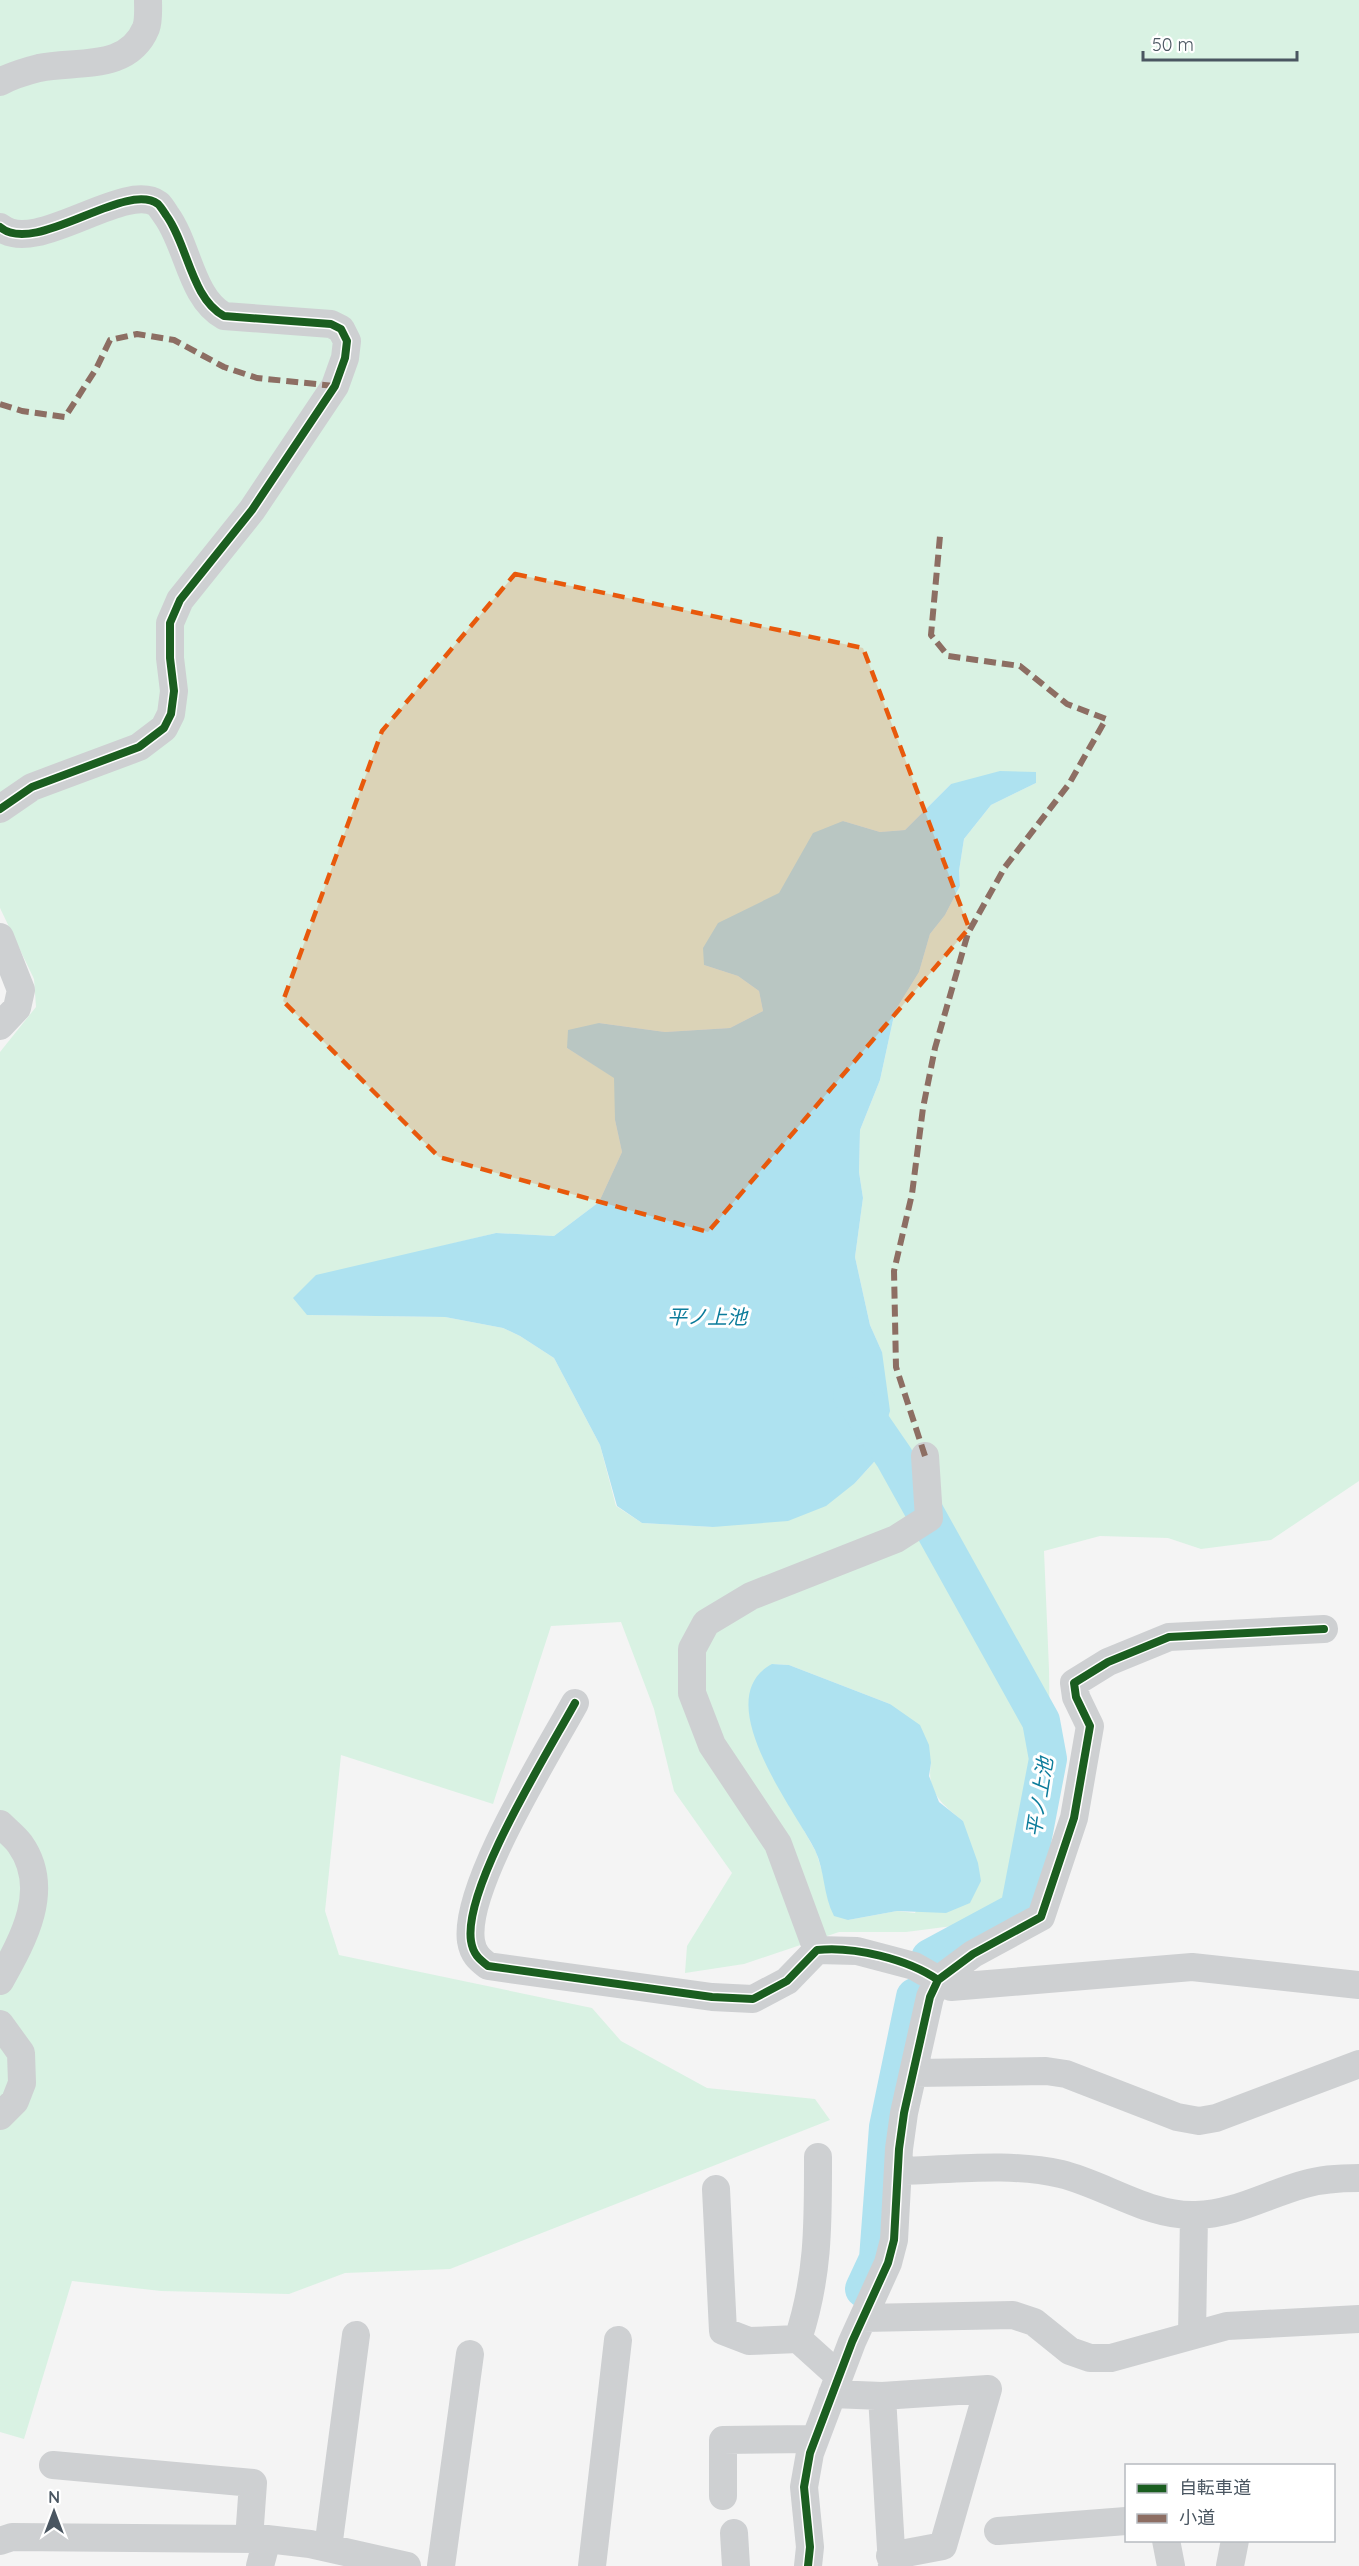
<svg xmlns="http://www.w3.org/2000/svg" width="1359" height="2566" font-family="Quicksand,'Noto Sans JP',sans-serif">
  <rect width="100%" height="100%" fill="#f4f4f4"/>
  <path fill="#d9f2e3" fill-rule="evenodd" d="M0,0H1359V1481L1271,1540L1201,1549L1168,1538L1100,1536L1044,1551L1049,1669L1051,1819L1007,1919L906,1932H839L744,1964L685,1973L687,1946L732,1873L674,1791L654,1709L621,1622L551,1626L493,1804L341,1755L325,1911L339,1955L592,2008L621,2041L707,2088L815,2099L830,2120L450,2269L345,2273L289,2294L161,2291L72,2281L24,2439L0,2432V1052L36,1007L34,979L0,908ZM1036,783L991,805L964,839L959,871L960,886L945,915L930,934L919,972L895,1011L880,1080L860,1130L859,1172L863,1198L855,1257L870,1325L882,1352L880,1437L874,1462L855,1483L713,1527L642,1523L616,1506L600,1445L554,1358L520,1336L503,1328L445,1317L307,1315L422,1251L496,1233L554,1236L599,1202L622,1152L615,1120V1078L567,1048L599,1023L665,1032L730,1028L763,1011L759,991L738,976L704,965L779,894L794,868L843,821L880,832L905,830L951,784ZM772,1664L789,1665L890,1704L931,1763C926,1792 942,1804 963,1821L915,1913L897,1911L848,1920L823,1874L816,1852L788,1802Z"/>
  <path fill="#aee2f0" d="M1000,771L1036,772V783L991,805L964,839L959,871L960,886L945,915L930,934L919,972L895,1011L880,1080L860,1130L859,1172L863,1198L855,1257L870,1325L882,1352L890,1411L874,1462L855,1483L826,1506L788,1521L713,1527L642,1523L617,1506L600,1445L554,1358L520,1336L503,1328L445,1317L307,1315L293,1298L316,1275L496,1233L554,1236L599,1202L622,1152L615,1120L614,1078L567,1048L568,1030L599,1023L665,1032L730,1028L763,1011L759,991L738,976L704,965L703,948L718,923L779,893L813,833L843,821L880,832L905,830L951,784Z
    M772,1664L789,1665L890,1704L920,1725L929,1745L931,1763L929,1776L939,1802L963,1821L978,1863L981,1881L970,1903L946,1913L897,1911L848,1920L834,1916C823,1895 825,1871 815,1850C795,1810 707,1699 772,1664Z"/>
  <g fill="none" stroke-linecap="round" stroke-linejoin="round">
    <path stroke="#aee2f0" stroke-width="38" d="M852,1396L894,1457L1041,1721L1048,1759L1019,1910L930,1958
      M864,2289L878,2259L888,2127L915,1997"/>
    <path stroke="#ced0d2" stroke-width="28" d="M0,82C11,76 27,71 39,68C76,60 128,72 146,28C149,20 148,9 148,0
      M0,227C35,257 125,180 158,204C161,207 164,212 166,215C188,245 191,298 224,316L331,324L341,329L347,341L345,358L335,386L252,510L180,600L170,623V658L174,691L171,714L164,728L139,747L32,787L0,809
      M0,937L21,990L17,1008L0,1026
      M575,1703C547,1754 463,1888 471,1941C473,1954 479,1959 488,1966L712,1997L753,1999L787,1981L817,1950L857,1951L914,1966L951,1987L1192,1967L1359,1985
      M0,1824C6,1830 15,1837 20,1844C52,1889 23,1940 0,1981
      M817,1950L778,1844L712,1745L692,1693V1649L706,1623L751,1596L896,1539L929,1518L925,1456
      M0,2024L21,2053L22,2083L15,2101L0,2116
      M915,2073L1046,2071L1066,2074L1177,2117L1199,2121L1216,2118L1359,2064
      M818,2157C818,2222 819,2275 798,2339L839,2376
      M898,2171C951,2170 1009,2162 1061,2174C1106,2185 1149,2217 1196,2215C1235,2214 1268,2194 1305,2184C1322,2179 1341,2178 1359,2178
      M716,2189L723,2331L749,2341L798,2339
      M863,2318L1013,2315L1034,2322L1070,2351L1090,2358H1111L1227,2326L1359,2319
      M1192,2335L1194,2216
      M832,2394L882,2396L892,2566
      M882,2396L988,2389L943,2546L890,2556
      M53,2465L253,2483L249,2539
      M723,2496V2440L815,2439
      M998,2531L1126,2521
      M734,2533L736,2566
      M1166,2540L1171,2566
      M0,2541L12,2537L267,2539L310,2544L407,2566
      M328,2548L356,2335
      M260,2566L267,2539
      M441,2566L470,2354
      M592,2566L618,2340
      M808,2566L810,2547L804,2487L810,2453L852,2342L888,2263L894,2240L899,2149L904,2113L930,1997L938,1980L973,1954L1041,1917L1074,1818L1090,1726L1076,1697L1074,1683L1108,1662L1169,1637L1324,1629
      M1230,2566L1235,2540"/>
    <path stroke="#8d6e63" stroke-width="6" stroke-dasharray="12 6" stroke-linecap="butt" d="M0,404L22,411L65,417L96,369L110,340L137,334L174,340L224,367L257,378L335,386
      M925,1456L896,1367L894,1271L912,1194L923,1108L935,1048L968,933L1005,867L1069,784L1106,719L1067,704L1020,666L948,656L931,635L940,536"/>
    <g stroke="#fff" stroke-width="11">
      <path id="cycleway" d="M0,227C35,257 125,180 158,204C161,207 164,212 166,215C188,245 191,298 224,316L331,324L341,329L347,341L345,358L335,386L252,510L180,600L170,623V658L174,691L171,714L164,728L139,747L32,787L0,809
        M575,1703C547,1754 463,1888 471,1941C473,1954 479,1959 488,1966L712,1997L753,1999L787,1981L817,1950C853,1946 908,1959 938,1980
        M808,2566L810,2547L804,2487L810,2453L852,2342L888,2263L894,2240L899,2149L904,2113L930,1997L938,1980L973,1954L1041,1917L1074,1818L1090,1726L1076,1697L1074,1683L1108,1662L1169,1637L1324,1629"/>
    </g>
    <use href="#cycleway" stroke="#1b5e20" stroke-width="8"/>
  </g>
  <path fill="#e8590c" fill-opacity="0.2" stroke="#e8590c" stroke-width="4.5" stroke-dasharray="12 8" stroke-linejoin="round" d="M515,574L863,648L969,928L708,1232L439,1157L283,1001L382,731Z"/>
  <g text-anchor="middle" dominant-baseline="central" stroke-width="6" stroke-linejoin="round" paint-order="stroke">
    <g font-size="20" font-style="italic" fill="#0c7c9b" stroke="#fff">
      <text x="707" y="1316">平ノ上池</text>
      <text transform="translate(1039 1797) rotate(-81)">平ノ上池</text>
    </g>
  </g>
  <rect x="1125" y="2464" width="210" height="78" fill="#ffffff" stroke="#b7bbc0" stroke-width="1.5"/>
  <rect x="1137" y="2484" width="30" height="9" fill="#1b5e20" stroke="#b7bbc0" stroke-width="1.5"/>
  <text x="1179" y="2494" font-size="18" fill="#4a5661">自転車道</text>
  <rect x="1137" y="2514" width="30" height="9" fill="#8d6e63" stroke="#b7bbc0" stroke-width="1.5"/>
  <text x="1179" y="2524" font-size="18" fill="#4a5661">小道</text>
  <g transform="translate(54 2512)" stroke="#ffffff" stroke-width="4.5" paint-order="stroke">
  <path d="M0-4.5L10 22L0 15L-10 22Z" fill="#4a5661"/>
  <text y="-9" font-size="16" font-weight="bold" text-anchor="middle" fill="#4a5661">N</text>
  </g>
  <path d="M1143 51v9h154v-9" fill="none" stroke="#4a5661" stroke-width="3"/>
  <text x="1152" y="51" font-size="18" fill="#4a5661" stroke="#ffffff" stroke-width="4.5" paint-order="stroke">50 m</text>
</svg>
